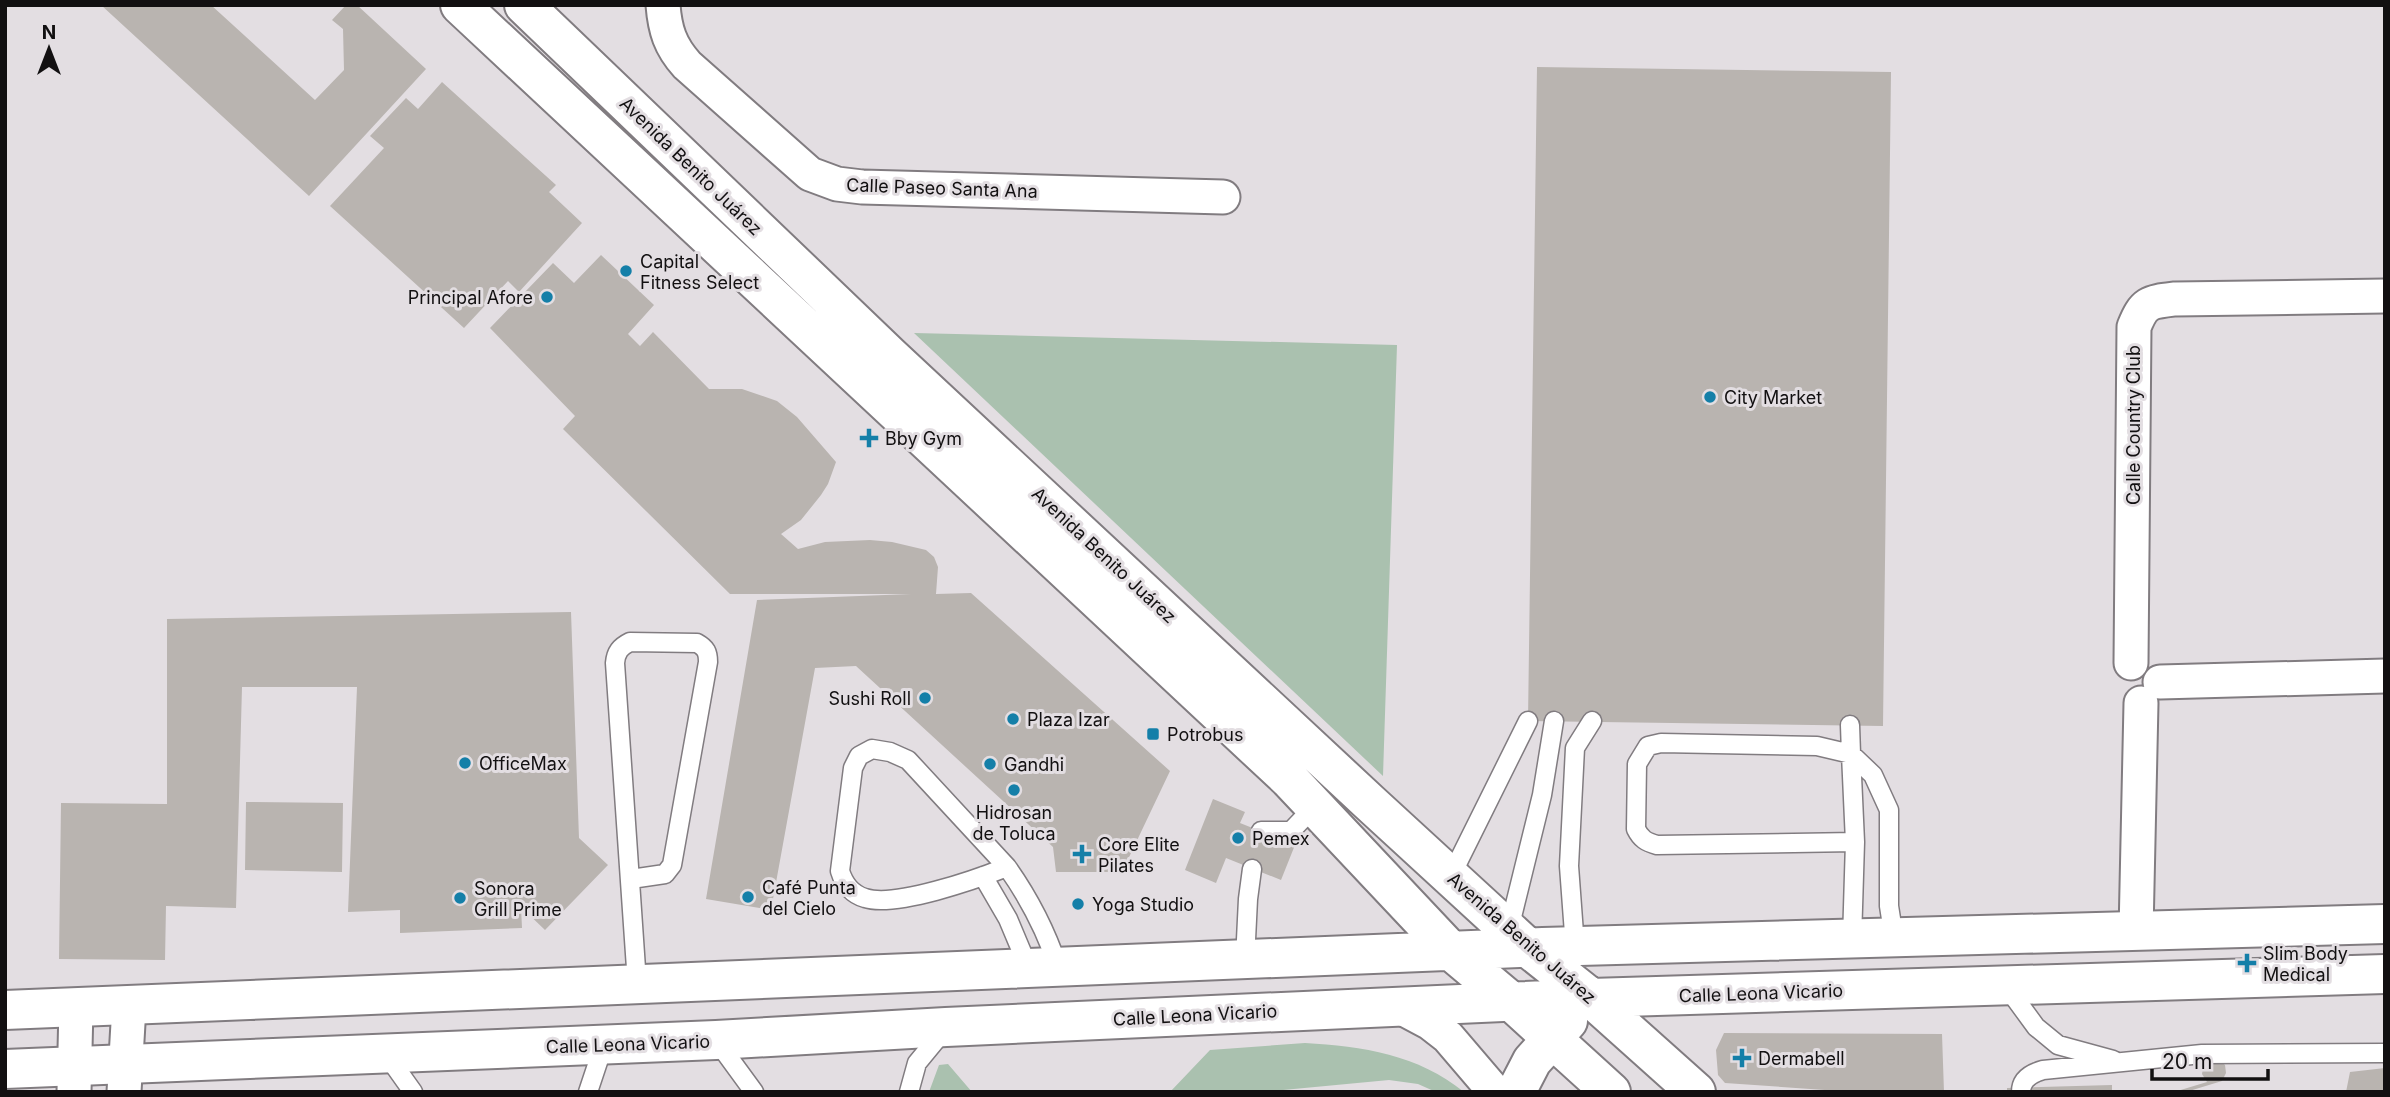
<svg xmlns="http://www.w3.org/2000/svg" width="2390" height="1097" font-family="Inter,sans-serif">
  <rect width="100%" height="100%" fill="#e3dee2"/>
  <path fill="#aac1af" d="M914,333L1397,345L1383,776Z
    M1305,1043C1362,1046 1419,1055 1464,1092H1436L1418,1084L1389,1080L1261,1092H1170L1210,1050Z
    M948,1064L972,1092H929L939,1065Z"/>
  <path fill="#b9b4b0" d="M101,5H211L315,100L344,70L343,29L332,20L346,5H357L426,69L309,196Z
    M1537,67L1891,72L1883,726L1528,721Z
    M442,82L556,185L549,192L582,223L519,292L508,281L464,328L330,206L384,148L370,136L406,98L418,109Z
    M601,255L654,305L628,334L640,346L653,332L709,389H742L777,401L797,417L836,462L828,484L821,495L801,520L781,534L798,549L825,542L870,540L892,542L926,550L934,557L938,567L936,594L971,593L1170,771L1122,872H1056L1053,847L856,666L815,668L771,910L706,899L757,600L911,594H730L563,429L575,416L490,328L553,263L574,283Z
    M571,612L579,838L608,865L545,930L521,907L522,928L400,933V910L348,912L357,687H242L236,908L166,906L165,960L59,959L61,803L167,804V619Z
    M1213,799L1245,812L1240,823L1295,845L1281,880L1226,858L1216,883L1185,870Z
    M246,802L343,803L342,872L245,870Z
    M1724,1033L1942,1034L1944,1092H1853L1725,1083L1718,1075L1716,1050Z
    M2204,1062H2222L2225,1065L2226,1073L2222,1081L2186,1092H2174L2207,1082L2202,1074Z
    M2385,1068V1092H2346L2350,1072Z
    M2112,1085V1092H2007V1088Z"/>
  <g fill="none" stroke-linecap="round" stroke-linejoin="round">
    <g stroke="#817c80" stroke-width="21">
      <path id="service" d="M1850,725L1851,754L1873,775L1889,810V906L1894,938
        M872,749L890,752L908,760L1007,867C977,879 895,908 865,898C851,894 844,884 840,871L853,768L859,756Z
        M1261,831H1291L1314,807
        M1007,867C1029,898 1046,931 1058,967
        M983,876L1008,919L1029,969
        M1451,876L1528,721
        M631,879L665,874L672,865L708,662C708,652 706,648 697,643L630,642C620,647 616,652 615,663L637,983
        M1509,929L1542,795L1554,721
        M1852,940L1855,842L1851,754L1817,746L1661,743L1648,746L1637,764L1636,829C1641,839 1646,842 1657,845L1855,842
        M1575,947L1569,866L1575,748L1592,721
        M1245,960L1248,899L1252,869
        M2006,986L2036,1027L2058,1045L2113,1060
        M716,1040L754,1092
        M386,1054L413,1092
        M588,1092L604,1044
        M909,1092L917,1063L945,1029
        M2021,1092C2021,1079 2032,1073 2043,1070L2202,1054L2385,1053"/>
    </g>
    <g stroke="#817c80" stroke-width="37">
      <path id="minor" d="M663,5C665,30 670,46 687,65L810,174L837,184L862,187L1223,197
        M2131,663L2134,327C2144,302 2149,302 2175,299L2385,296
        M2160,682L2385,676
        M2136,932L2141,703
        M1400,1007L1430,1023L1448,1037L1495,1092
        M74,1092L76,1007
        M124,1092L129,1006"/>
    </g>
    <g stroke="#817c80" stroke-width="42">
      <path id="secondary" d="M460,5L1289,779L1451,951L1513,1003L1611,1092
        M524,5L890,356L1369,802L1528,948L1591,998L1696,1092
        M5,1010L1543,947L2385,924
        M5,1069L716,1040L946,1027L1591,998L2385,974
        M1516,1092L1532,1061L1568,1021"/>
    </g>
    <use href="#service" stroke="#fff" stroke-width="18"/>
    <use href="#minor" stroke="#fff" stroke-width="33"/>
    <use href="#secondary" stroke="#fff" stroke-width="38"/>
  </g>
  <g fill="#147fa8" stroke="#e3dee2" stroke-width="2.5">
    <circle cx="626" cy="271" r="7"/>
    <circle cx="547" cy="297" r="7"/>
    <circle cx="1710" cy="397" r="7"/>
    <path d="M865.5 427.5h7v7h7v7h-7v7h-7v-7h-7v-7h7z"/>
    <circle cx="925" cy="698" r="7"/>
    <circle cx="1013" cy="719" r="7"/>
    <rect x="1146" y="727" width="14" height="14" rx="3.5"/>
    <circle cx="465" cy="763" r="7"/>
    <circle cx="990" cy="764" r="7"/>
    <circle cx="1014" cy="790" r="7"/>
    <circle cx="1238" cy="838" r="7"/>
    <path d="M1078.5 843.5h7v7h7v7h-7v7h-7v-7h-7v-7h7z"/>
    <circle cx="748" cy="897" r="7"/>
    <circle cx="460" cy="898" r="7"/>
    <circle cx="1078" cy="904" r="7"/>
    <path d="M2243.5 952.5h7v7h7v7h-7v7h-7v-7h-7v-7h7z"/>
    <path d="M1738.5 1047.5h7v7h7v7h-7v7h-7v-7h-7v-7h7z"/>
  </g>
  <g text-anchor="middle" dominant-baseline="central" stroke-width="6" stroke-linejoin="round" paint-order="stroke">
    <g font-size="18" fill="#121011" stroke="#e3dee2">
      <text transform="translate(691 166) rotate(44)">Avenida Benito Juárez</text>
      <text transform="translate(942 188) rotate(2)">Calle Paseo Santa Ana</text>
      <text transform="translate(2133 425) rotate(-90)">Calle Country Club</text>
      <text transform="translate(1104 555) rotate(43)">Avenida Benito Juárez</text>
      <text transform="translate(1522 938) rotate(41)">Avenida Benito Juárez</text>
      <text transform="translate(1761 993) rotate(-2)">Calle Leona Vicario</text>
      <text transform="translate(1195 1015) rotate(-3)">Calle Leona Vicario</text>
      <text transform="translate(628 1044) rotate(-2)">Calle Leona Vicario</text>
    </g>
    <g font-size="18" fill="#121011" stroke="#e3dee2" text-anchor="start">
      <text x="640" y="261">Capital<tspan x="640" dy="21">Fitness Select</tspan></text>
      <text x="533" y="297" text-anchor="end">Principal Afore</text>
      <text x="1724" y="397">City Market</text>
      <text x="885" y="438">Bby Gym</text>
      <text x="911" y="698" text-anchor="end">Sushi Roll</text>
      <text x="1027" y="719">Plaza Izar</text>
      <text x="1167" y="734">Potrobus</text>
      <text x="479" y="763">OfficeMax</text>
      <text x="1004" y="764">Gandhi</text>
      <text x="1014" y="812" text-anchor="middle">Hidrosan<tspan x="1014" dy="21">de Toluca</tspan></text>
      <text x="1252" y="838">Pemex</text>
      <text x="1098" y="844">Core Elite<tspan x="1098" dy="21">Pilates</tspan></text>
      <text x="762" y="887">Café Punta<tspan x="762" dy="21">del Cielo</tspan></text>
      <text x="474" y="888">Sonora<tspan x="474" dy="21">Grill Prime</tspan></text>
      <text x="1092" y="904">Yoga Studio</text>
      <text x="2263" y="953">Slim Body<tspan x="2263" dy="21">Medical</tspan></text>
      <text x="1758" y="1058">Dermabell</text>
    </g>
  </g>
  <rect width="2390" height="1097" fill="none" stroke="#121011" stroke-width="14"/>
  <g transform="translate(49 49)" stroke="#e3dee2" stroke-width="5" paint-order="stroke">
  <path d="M0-5L12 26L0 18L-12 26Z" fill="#121011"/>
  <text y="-10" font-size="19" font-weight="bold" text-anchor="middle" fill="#121011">N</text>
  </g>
  <path d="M2152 1069v10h116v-10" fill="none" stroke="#121011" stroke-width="3.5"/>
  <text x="2162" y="1069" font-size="21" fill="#121011" stroke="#e3dee2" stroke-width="5" paint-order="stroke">20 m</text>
</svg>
